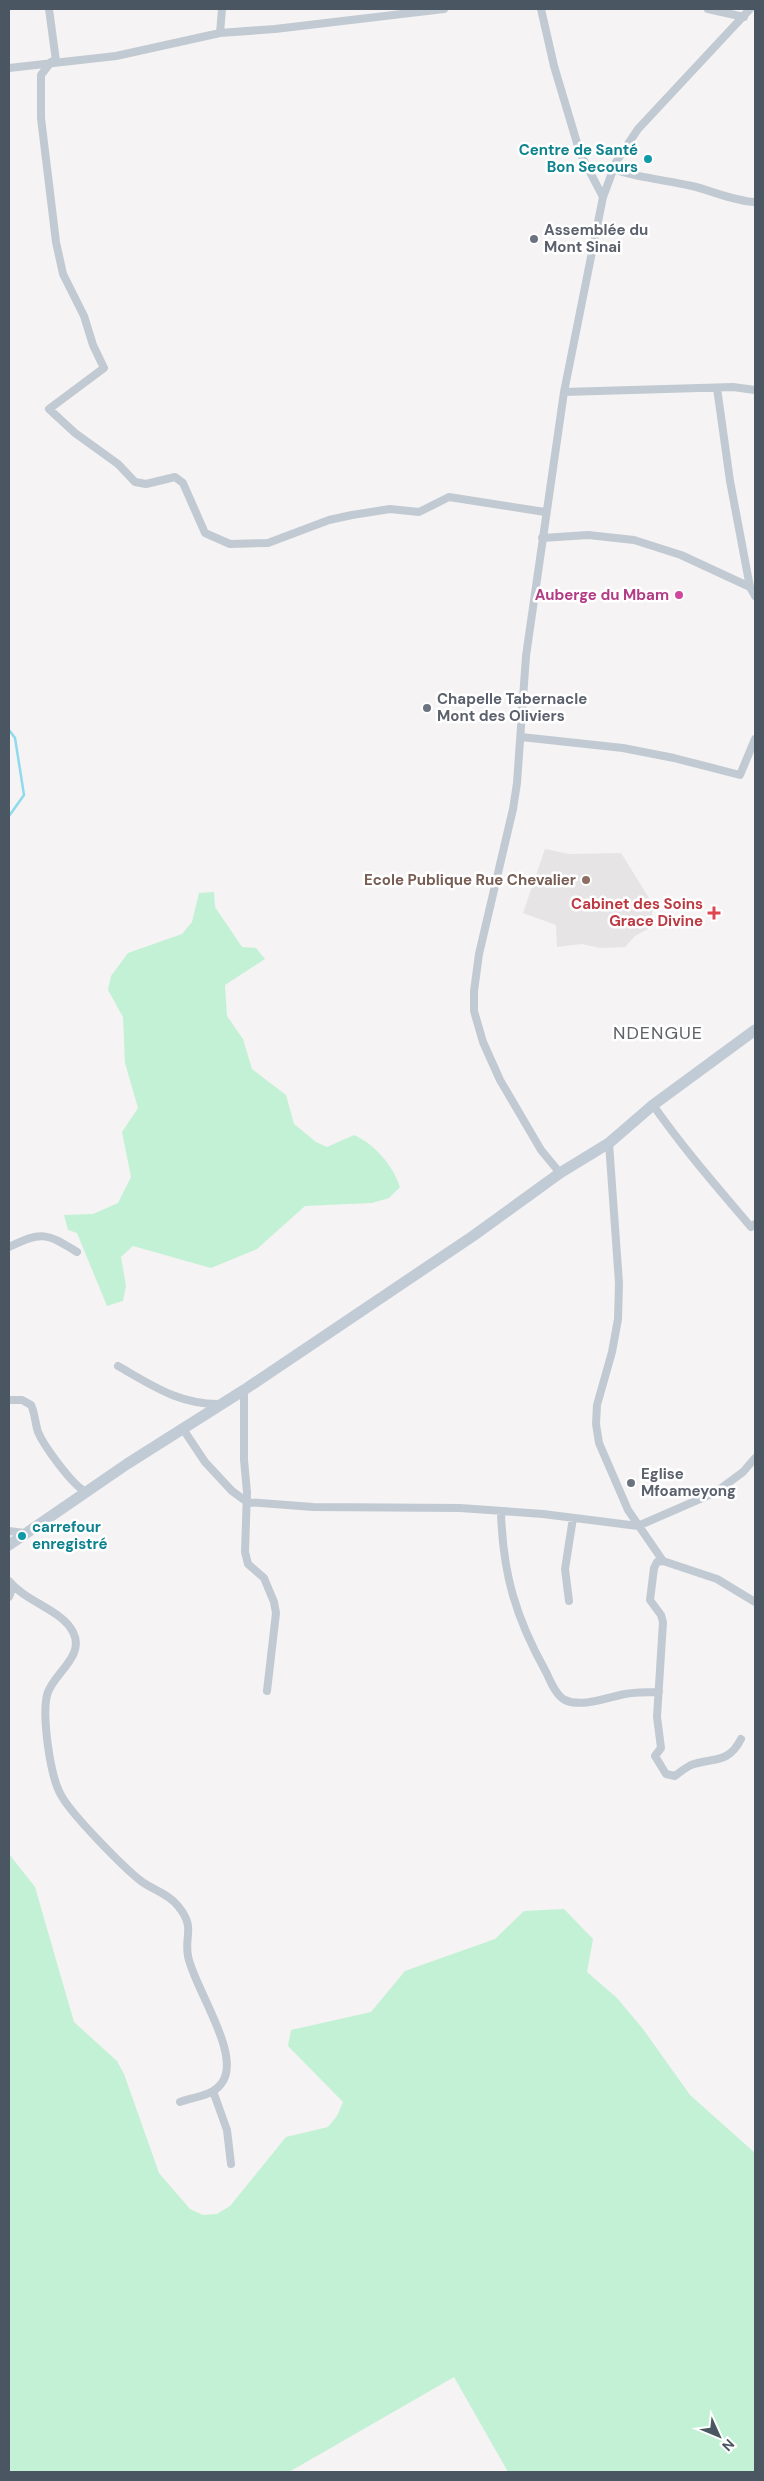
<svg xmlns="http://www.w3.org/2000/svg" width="764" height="2481" font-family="'DM Sans',sans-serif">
  <rect width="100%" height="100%" fill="#f5f3f3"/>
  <path fill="#e6e4e5" d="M545,849L569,854L621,853L654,906L648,929L635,936L625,947L600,948L582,944L557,947L556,925L523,913Z"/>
  <path fill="#c3f1d5" d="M214,892L215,907L242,947L256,948L265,959L225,985L227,1016L243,1039L252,1069L286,1095L294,1124L316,1142L327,1147L354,1135C374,1144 393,1165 400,1187L389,1198L372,1203L305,1206L257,1249L211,1268L133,1246L121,1257L126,1286L123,1301L107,1306L77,1233L68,1230L64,1215L93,1214L118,1203L131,1177L122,1132L138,1108L125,1063L123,1017L108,990L111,976L128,953L182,934L192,922L199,893Z
    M9,1854L35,1887L74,2022L117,2061L124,2074L159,2173L190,2209L203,2215L217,2214L230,2206L286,2137L328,2127L337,2116L343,2102L288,2046L291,2030L371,2012L405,1971L495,1939L524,1911L564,1909L593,1939L587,1972L617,1998L643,2029L690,2095L755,2153V2472H508L454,2377L289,2472H9Z"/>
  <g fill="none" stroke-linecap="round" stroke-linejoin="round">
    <path stroke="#90daee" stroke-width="2.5" d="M9,730L15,738L24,795L9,816"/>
    <path stroke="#c1cad2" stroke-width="8" d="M49,9L56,61
      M541,9L554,66L580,153L603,197
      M708,9L744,17
      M220,33L222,9
      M51,62L41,75V118L56,242L63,274L84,316L93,345L104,368L49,409L75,433L118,464L135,482L146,484L175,477L183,483L205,533L230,544L268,543L329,520L352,515L390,509L419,512L449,497L545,512
      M9,68L116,56L220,33L275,29L444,9
      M613,169C639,178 665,180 692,186C713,191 733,201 755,202
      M717,388L730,481L750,587
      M564,392L733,387L755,390
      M542,538L588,535L634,540L681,555L750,587L755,596
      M521,737L623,748L674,758L740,775L755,739
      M653,1105C683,1148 717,1187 751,1227L755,1224
      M609,1143L619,1283L618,1319L612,1352L597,1405L596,1424L599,1443L628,1510L663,1561L717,1579L755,1602
      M560,1173L541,1150L500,1080L483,1042L474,1011V991L479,954L513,809L517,783L526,656L564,392L603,197L616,162L638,129L750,9
      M9,1247C42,1231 46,1233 77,1252
      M118,1366C153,1386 180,1405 221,1404
      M244,1390V1460L247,1492L245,1552L248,1564L264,1578L274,1602L276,1613L267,1691
      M9,1400H22L31,1405C35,1413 35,1423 38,1432C44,1446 72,1485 86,1492
      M183,1429L205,1462L232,1491L247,1502L313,1507L460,1508L543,1514L638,1526L716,1492L743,1472L755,1458
      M501,1513C503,1575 516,1618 546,1672C550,1680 556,1696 565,1700C582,1708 608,1697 625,1694C636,1692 647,1692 659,1692
      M9,1531L24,1533
      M663,1561L657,1562L654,1568L650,1600L661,1615L663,1622L657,1717L661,1748L655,1756L666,1774L675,1776C680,1772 685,1768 691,1765C712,1757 728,1765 741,1739
      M9,1581C26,1602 62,1610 73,1632C86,1657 52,1674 47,1695C42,1717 50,1776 61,1795C71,1814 124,1868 141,1881C153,1890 169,1894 178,1906C196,1928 184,1935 188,1956C193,1986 244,2057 221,2084C212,2096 194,2097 180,2102
      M9,1597L13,1586
      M569,1601L565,1569L573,1518
      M213,2091L227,2130L231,2164"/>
    <path stroke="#c1cbd6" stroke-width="11" d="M9,1545L127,1464L244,1390L473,1236L560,1173L609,1143L653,1105L755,1030"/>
  </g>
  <g fill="#0f9aa8" stroke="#fff" stroke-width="2">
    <circle cx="648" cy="159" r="5"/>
    <circle cx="22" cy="1536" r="5"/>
  </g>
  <g fill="#6b7280" stroke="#fff" stroke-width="2">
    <circle cx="534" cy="239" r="5"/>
    <circle cx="427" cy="708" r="5"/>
    <circle cx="631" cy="1483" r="5"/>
  </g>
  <circle fill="#d1479c" stroke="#fff" stroke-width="2" cx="679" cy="595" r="5"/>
  <circle fill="#8d6e63" stroke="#fff" stroke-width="2" cx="586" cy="880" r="5"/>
  <path fill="#e0444e" stroke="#fff" stroke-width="2" d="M711.5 905.5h5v5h5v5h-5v5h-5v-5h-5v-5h5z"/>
  <g text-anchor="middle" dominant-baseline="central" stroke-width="5" stroke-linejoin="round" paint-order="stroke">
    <g font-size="15" font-weight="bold" fill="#0d838f" stroke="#fff" text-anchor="end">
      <text x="638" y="150">Centre de Santé<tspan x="638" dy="17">Bon Secours</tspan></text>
      <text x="32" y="1527" text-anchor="start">carrefour<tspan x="32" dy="17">enregistré</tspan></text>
    </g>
    <g font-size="15" font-weight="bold" fill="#5b616d" stroke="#fff" text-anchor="start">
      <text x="544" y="230">Assemblée du<tspan x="544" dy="17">Mont Sinai</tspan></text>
      <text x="437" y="699">Chapelle Tabernacle<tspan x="437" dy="17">Mont des Oliviers</tspan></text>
      <text x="641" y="1474">Eglise<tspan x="641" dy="17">Mfoameyong</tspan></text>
    </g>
    <g font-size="15" font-weight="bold" fill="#b23c85" stroke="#fff" text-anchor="end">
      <text x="669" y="595">Auberge du Mbam</text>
    </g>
    <g font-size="15" font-weight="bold" fill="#785e54" stroke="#fff" text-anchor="end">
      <text x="576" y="880">Ecole Publique Rue Chevalier</text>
    </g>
    <g font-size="15" font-weight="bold" fill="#be3a42" stroke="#fff" text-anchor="end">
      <text x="703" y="904">Cabinet des Soins<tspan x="703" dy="17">Grace Divine</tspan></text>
    </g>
    <g font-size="18" letter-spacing="1" fill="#5f6368" stroke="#fff">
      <text x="658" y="1033">NDENGUE</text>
    </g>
  </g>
  <rect width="764" height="2481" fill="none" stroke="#4a5661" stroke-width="20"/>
  <g transform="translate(719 2436) rotate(134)" stroke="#ffffff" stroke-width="4" paint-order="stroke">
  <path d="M0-4L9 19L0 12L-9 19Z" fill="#4a5661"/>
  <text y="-8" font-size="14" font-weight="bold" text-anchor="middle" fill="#4a5661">N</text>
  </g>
</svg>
